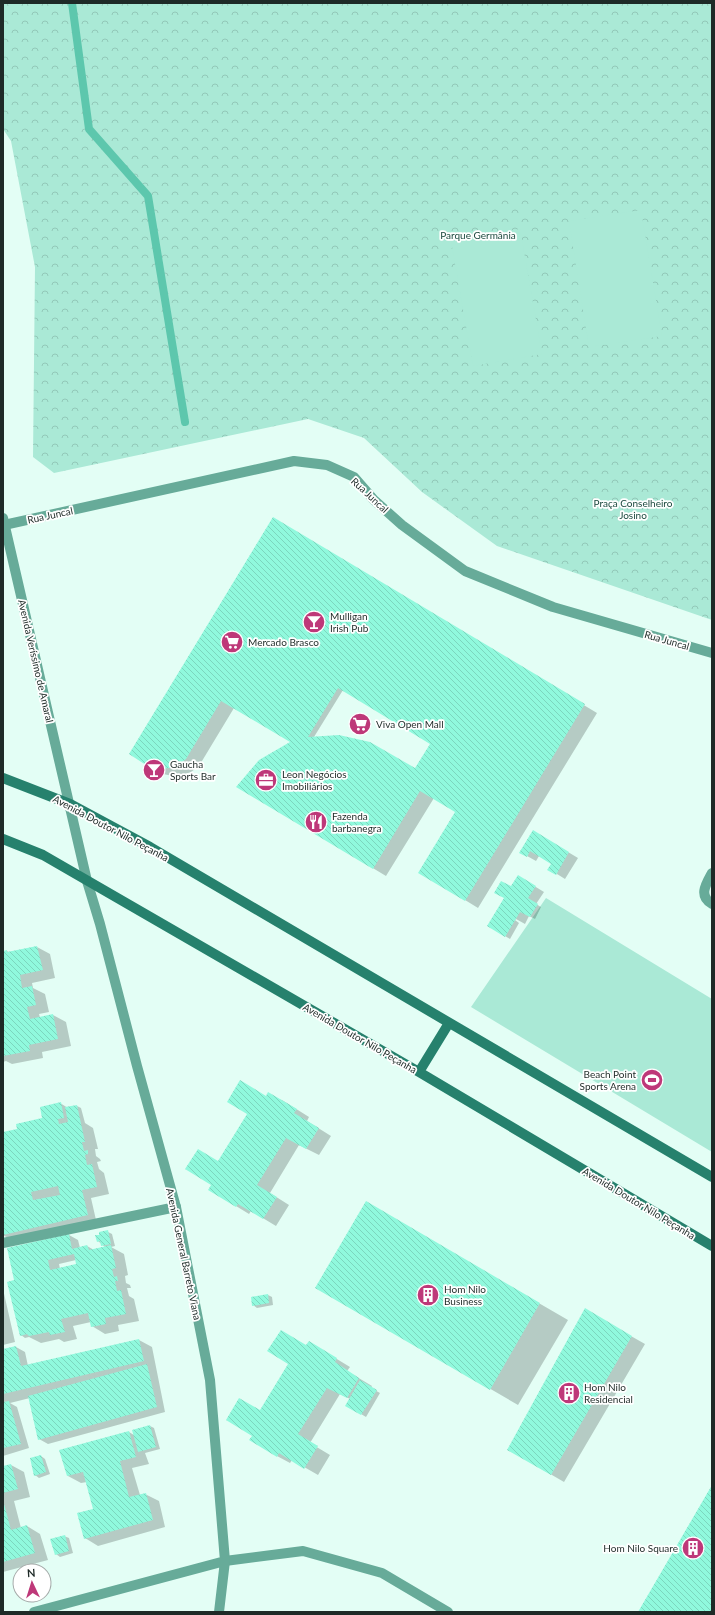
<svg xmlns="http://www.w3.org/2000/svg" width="715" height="1615" font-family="Lato,sans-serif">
  <defs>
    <pattern id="park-crowns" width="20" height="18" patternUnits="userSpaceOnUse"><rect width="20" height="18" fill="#aae9d6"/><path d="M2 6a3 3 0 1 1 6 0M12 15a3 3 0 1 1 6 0" fill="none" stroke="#92c8b8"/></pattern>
    <pattern id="building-back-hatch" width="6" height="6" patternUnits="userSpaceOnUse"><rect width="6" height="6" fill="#90f9dd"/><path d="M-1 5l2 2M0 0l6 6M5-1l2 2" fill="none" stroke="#7cd6be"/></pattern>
  </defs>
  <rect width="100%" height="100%" fill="#e3fef5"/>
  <path fill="url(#park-crowns)" d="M3,3H712V620L497,546L422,492L364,438L308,419L54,473L33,457L35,267L11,141L3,129Z"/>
  <path fill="#aae9d6" d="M641,210L662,336L589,347L569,221Z
    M520,229L542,354L473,366L451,241Z
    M546,898L712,999V1152L471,1007Z"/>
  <path fill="#0003" fill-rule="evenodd" d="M286,526L597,713L478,908L465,900L457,811L434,798L386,876L238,787L292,742L234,708L199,766L191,772L182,775L173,776L163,774L149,766ZM343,690L431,743L415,770L314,737Z
    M533,831L578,858L565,879L549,869L552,863L539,856L536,861L520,852Z
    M518,876L544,892L536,904L541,907L535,919L529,916L525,924L516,919L515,920L519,923L510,939L488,926Z
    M37,947L50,954L55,978L32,983L33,988L45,994L49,1012L39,1014L40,1018L53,1015L66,1022L71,1046L42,1052L43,1058L12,1064L6,1061L3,1062V952L7,951L10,953Z
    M266,1097L282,1100L309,1117L307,1121L331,1136L319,1155L299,1145L270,1193L289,1205L276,1226L251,1211L249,1214L236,1206L219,1162Z
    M60,1103L68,1108L77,1106L81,1108L85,1123L93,1128L98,1149H95L96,1156L100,1159L101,1161L97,1162L99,1169L104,1173L109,1194L91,1198L96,1220L11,1240L3,1235V1133L16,1130L43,1119Z
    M366,1203L568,1320L518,1405L316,1288Z
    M108,1232L112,1234L115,1246L111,1247L124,1254L128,1275L125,1276L126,1283L130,1285L131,1288H127L129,1296L134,1299L139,1321L118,1325L119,1331L105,1334L92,1326L91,1322L73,1326L77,1339L64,1342L59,1339L41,1343L29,1337L25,1338L21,1335L15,1280L69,1235L78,1240L80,1248L87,1246L94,1250L106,1248L98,1241ZM76,1260L77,1265L60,1269L59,1264Z
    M3,1289L15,1342L3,1345Z
    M268,1295L272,1297L273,1305L257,1308L253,1305Z
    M585,1310L645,1344L564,1482L509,1450Z
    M139,1340L152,1347L165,1412L48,1444L39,1439L30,1398L10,1403L17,1407L29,1448L3,1456V1350L16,1347L25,1352L28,1366Z
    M307,1346L322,1350L350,1367L347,1371L372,1386L371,1388L380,1393L366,1417L346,1405L350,1399L340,1394L310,1443L330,1455L318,1475L292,1460L290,1463L277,1456L253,1435L260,1412Z
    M150,1426L154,1428L160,1449L145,1453L149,1464L132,1468L140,1495L145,1494L159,1501L165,1527L98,1546L85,1538L94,1509L87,1482L81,1483L68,1476L61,1451L129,1432L134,1435Z
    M41,1456L45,1459L50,1474L39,1478L35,1475Z
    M11,1465L24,1472L30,1497L14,1501L21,1528L27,1526L40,1534L48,1560L3,1572V1467Z
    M64,1536L69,1538L73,1553L60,1557L56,1554Z"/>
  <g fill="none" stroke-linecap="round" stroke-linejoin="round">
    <path stroke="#5dc7ad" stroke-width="8" d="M72,3L89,129L148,196L185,422"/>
  </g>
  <path fill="url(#building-back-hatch)" fill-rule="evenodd" d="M273,517L585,704L465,901L418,873L455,812L420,791L373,869L236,787L259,760L290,742L221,701L186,759L178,765L169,768L159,769L149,767L129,754ZM338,688L430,744L415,768L370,742L339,735L308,737Z
    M533,830L569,852L556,875L547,870L551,864L530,851L527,857L519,853Z
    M518,875L536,886L528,898L538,904L530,917L520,912L505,937L487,926L504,898L494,893L501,881L511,886Z
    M37,946L43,970L20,975L22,988L32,986L36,1005L27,1007L30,1019L53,1014L58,1039L29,1045L30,1051L3,1056V951L7,950V952Z
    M240,1080L266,1096L268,1092L297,1109L294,1113L319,1128L306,1149L286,1138L257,1185L277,1197L263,1219L238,1204L236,1207L208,1190L211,1185L185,1169L198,1149L218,1161L247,1114L227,1102Z
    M61,1102L64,1118L58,1119L59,1124L68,1122L65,1107L77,1105L85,1142H82L84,1151L88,1150V1154L85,1155L87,1165L92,1164L97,1187L82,1190L88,1215L3,1235V1132L17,1129L16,1124L42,1118L40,1107ZM58,1186L60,1195L33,1200L31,1192Z
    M366,1201L540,1303L490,1390L315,1288Z
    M108,1230L111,1244L101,1246L100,1241L97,1242L95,1235H99V1232Z
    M69,1234L72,1249L87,1245L89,1250L111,1245L116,1268L112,1269L114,1277L117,1276L118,1281H115L117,1291L121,1290L126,1314L105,1318L106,1324L91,1327L88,1313L61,1319L65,1332L50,1335L49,1332L29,1336L27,1334L20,1336L7,1282L14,1280L7,1248ZM74,1254L76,1264L50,1270L48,1260Z
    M268,1294L269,1303L252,1306L251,1297Z
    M585,1308L632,1336L551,1475L507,1450Z
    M281,1330L306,1345L309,1341L337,1358L335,1362L359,1378L347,1398L327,1388L298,1434L318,1446L304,1469L279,1453L277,1457L249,1440L252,1436L226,1420L239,1398L260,1410L288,1364L267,1351Z
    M139,1339L144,1361L3,1394V1349L16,1346L21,1366Z
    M147,1364L157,1407L38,1440L28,1396Z
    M360,1380L377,1390L361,1415L345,1406Z
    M9,1401L21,1444L3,1448V1402Z
    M150,1425L156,1447L138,1452L132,1430Z
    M129,1431L136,1457L120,1461L129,1497L146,1493L153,1520L84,1539L77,1513L93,1509L83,1472L67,1476L59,1450Z
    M41,1455L46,1472L34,1476L30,1458Z
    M11,1464L18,1489L3,1493V1466Z
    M712,1485V1612H638Z
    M3,1500L11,1530L27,1525L35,1553L3,1562Z
    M65,1535L69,1551L55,1555L50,1539Z"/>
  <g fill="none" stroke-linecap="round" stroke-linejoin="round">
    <path stroke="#67ab99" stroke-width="10" d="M712,873C706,884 698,896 712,904
      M3,1243L176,1207"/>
    <path stroke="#67ab99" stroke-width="10" d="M4,525L294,461L327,465L354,477L374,500L402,525L465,571L553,607L712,653
      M225,1561L303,1551L382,1573L448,1612"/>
    <path stroke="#67ab99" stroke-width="10" d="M3,518L87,881L100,924L137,1066L176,1207L210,1380L225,1561L219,1612
      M34,1612L225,1561"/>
    <path stroke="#26816d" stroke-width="10" d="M3,778L70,804L150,847L712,1177
      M3,839L43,855L419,1072L712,1246
      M419,1072L449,1023"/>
  </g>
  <defs>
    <g id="bar-disc" transform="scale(1.15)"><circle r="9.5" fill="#be3879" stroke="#fff"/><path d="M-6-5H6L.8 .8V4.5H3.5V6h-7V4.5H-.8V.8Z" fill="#fff"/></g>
    <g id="supermarket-disc" transform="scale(1.15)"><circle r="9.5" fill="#be3879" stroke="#fff"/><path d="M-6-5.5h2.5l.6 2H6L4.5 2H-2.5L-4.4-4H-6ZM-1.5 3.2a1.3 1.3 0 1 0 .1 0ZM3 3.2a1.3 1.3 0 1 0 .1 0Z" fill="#fff"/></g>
    <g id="office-disc" transform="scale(1.15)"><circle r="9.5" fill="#be3879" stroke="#fff"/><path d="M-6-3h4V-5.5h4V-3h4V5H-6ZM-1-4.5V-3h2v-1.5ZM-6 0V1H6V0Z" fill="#fff"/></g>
    <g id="restaurant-disc" transform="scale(1.15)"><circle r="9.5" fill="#be3879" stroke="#fff"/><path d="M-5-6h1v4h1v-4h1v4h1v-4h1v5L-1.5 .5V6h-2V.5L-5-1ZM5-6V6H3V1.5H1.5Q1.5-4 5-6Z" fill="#fff"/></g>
    <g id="stadium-disc" transform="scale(1.15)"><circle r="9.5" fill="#be3879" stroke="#fff"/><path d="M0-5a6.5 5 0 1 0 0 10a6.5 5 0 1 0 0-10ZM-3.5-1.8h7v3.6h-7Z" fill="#fff"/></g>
    <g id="building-disc" transform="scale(1.15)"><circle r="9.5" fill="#be3879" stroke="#fff"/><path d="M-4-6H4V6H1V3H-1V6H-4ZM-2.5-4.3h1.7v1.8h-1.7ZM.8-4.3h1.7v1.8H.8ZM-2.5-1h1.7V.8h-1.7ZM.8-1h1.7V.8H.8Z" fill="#fff"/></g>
  </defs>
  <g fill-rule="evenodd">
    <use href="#bar-disc" x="314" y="622"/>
    <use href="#supermarket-disc" x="232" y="642"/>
    <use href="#supermarket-disc" x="360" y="724"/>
    <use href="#bar-disc" x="154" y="770"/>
    <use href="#office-disc" x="266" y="780"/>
    <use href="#restaurant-disc" x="316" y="822"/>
    <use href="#stadium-disc" x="652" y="1080"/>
    <use href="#building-disc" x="428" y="1295"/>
    <use href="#building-disc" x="569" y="1393"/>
    <use href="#building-disc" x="693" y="1548"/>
  </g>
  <g text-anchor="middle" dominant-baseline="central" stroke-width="3.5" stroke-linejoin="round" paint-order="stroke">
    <g font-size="10" fill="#1b493e" stroke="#fff">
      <text x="478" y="235">Parque Germânia</text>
      <text x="633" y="503">Praça Conselheiro<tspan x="633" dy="12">Josino</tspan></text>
    </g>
    <g font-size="10" fill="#1e2a27" stroke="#fff">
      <text transform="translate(370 495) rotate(43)">Rua Juncal</text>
      <text transform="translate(50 515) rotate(-12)">Rua Juncal</text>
      <text transform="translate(667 640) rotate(16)">Rua Juncal</text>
      <text transform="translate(36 661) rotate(77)">Avenida Veríssimo de Amaral</text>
      <text transform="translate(111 828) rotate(28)">Avenida Doutor Nilo Peçanha</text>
      <text transform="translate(360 1038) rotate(30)">Avenida Doutor Nilo Peçanha</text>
      <text transform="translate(639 1203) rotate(31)">Avenida Doutor Nilo Peçanha</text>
      <text transform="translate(184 1254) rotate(78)">Avenida General Barreto Viana</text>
    </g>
    <g font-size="10" fill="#1e2a27" stroke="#fff" text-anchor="start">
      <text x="330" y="616">Mulligan<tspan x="330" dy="12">Irish Pub</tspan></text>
      <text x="248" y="642">Mercado Brasco</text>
      <text x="376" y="724">Viva Open Mall</text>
      <text x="170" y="764">Gaucha<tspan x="170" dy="12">Sports Bar</tspan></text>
      <text x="282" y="774">Leon Negócios<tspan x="282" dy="12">Imobiliários</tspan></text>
      <text x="332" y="816">Fazenda<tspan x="332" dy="12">barbanegra</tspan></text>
      <text x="636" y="1074" text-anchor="end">Beach Point<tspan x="636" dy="12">Sports Arena</tspan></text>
      <text x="444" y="1289">Hom Nilo<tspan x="444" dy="12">Business</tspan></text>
      <text x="584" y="1387">Hom Nilo<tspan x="584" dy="12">Residencial</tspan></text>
      <text x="678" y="1548" text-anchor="end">Hom Nilo Square</text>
    </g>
  </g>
  <rect width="715" height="1615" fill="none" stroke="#1e2a27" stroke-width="8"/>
  <g transform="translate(32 1583) rotate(356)"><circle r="19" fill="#ffffff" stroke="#a5aaa9"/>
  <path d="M0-3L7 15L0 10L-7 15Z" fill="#be3879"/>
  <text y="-6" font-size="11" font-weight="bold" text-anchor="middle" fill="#1e2a27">N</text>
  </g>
</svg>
